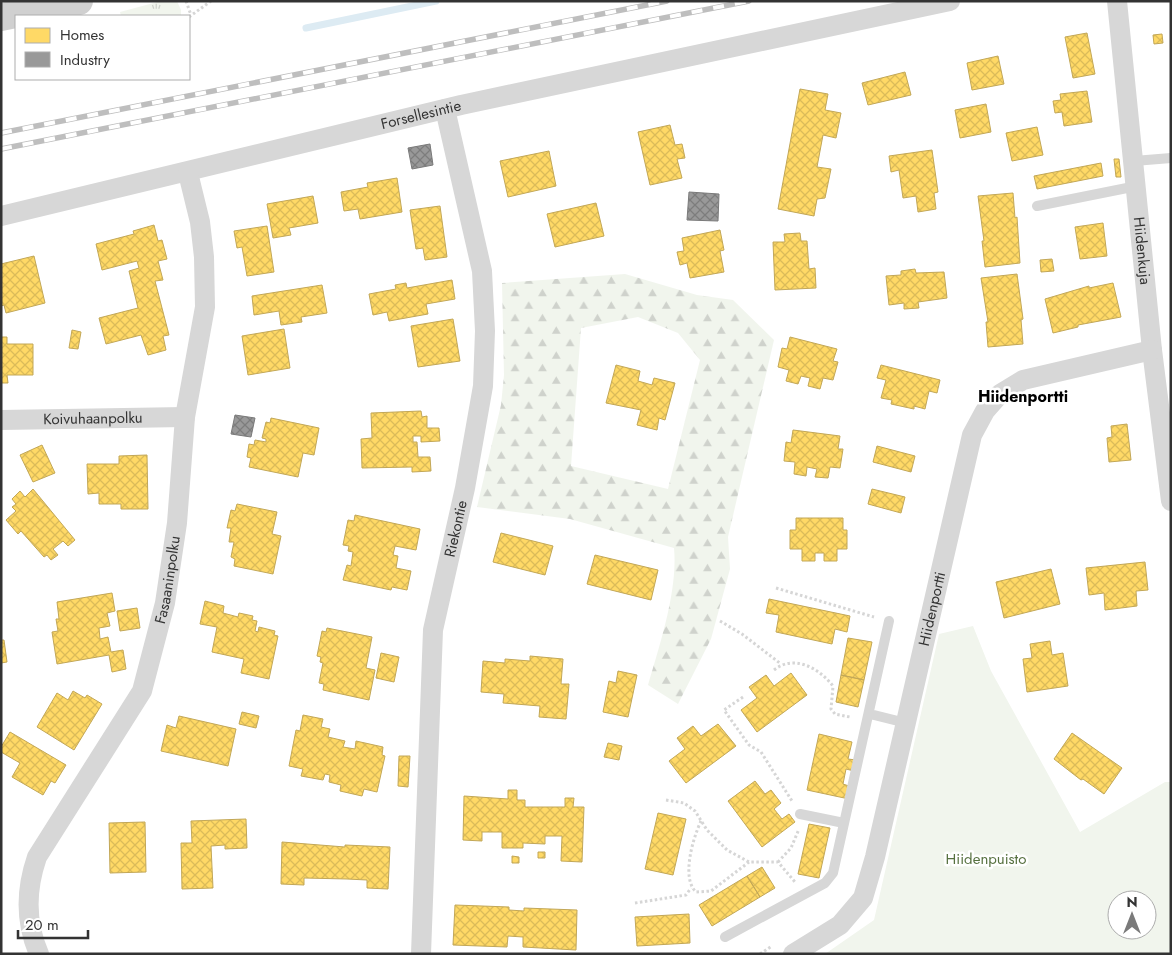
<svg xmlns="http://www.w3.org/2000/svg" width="1172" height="955" font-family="Jost,sans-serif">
  <defs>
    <pattern id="grass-tufts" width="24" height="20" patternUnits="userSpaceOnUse" patternTransform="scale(1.25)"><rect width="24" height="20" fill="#f1f5ed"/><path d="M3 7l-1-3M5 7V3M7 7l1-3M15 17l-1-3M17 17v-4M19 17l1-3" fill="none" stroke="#cfd2cc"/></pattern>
    <pattern id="forest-firs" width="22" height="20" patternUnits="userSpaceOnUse" patternTransform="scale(1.25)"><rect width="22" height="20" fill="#f1f5ed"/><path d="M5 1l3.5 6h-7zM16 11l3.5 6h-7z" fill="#cfd2cc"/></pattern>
    <pattern id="homes-cross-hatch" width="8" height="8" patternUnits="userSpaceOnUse" patternTransform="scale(1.25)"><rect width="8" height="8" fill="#ffd966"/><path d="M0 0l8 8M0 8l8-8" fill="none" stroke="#dbbb59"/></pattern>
    <pattern id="industry-cross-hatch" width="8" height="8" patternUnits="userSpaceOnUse" patternTransform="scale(1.25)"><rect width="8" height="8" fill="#999"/><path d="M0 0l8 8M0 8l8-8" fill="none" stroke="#7d7d7d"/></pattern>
  </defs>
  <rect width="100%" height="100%" fill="#fff"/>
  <path fill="url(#grass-tufts)" d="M161,1H177L181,10V15L121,16L120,12Z"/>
  <path fill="url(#forest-firs)" fill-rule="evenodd" d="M625,274L697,295L733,300L774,340L728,537L730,569L711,639L678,704L648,685C660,644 678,590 674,548L570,519L477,507L501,405L504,375L502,283ZM638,317L678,333L700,360L668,489L571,466L581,328Z"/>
  <path fill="#f1f5ed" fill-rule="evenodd" d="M973,626L991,671L1080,832L1165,782H1171V954H825L874,920L939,634ZM1117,900H1147V930H1117Z"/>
  <path fill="url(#homes-cross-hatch)" stroke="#c2a757" d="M1087,33L1095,74L1073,78L1065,37Z
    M1162,34L1163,43L1154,44L1153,35Z
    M998,56L1004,84L972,90L967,63Z
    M905,72L911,95L868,105L862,83Z
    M800,89L828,94L825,110L841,113L836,138L823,135L817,167L831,169L825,198L817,199L814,216L778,209Z
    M1087,91L1092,122L1064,126L1062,112L1055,113L1053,101L1061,100L1060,94Z
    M986,104L991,132L960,138L955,110Z
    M670,125L675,145L682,144L685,158L677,159L682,178L650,185L638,132Z
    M1037,127L1043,155L1012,161L1006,133Z
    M932,150L938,192L934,193L936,209L918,212L916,196L903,198L899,170L891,172L889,156Z
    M549,151L556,186L508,197L500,161Z
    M1114,159H1119L1121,177H1116Z
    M1101,163L1103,176L1037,189L1034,176Z
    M397,178L402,212L360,219L358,209L344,211L341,192L368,187L367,183Z
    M1013,193L1015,218L1017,217L1020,263L985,267L982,241H984L978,196Z
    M313,196L318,223L289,228L291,235L273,238L267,204Z
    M596,203L604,236L555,247L547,214Z
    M440,206L447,257L425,260L423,248L416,249L410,210Z
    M1103,223L1107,256L1080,259L1075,227Z
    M154,225L158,241L162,240L167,259L158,261L163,280L155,281L169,335L163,336L166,350L148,355L141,335L106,344L99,318L138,308L129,271L139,268L137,261L102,270L96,244L134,234L133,231Z
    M267,226L274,272L247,276L242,247L237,248L234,231Z
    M720,230L724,250L720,251L724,272L690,278L687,263L680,265L677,252L684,251L682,238Z
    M800,233L801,241H807L809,269L815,268L816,288L775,290L773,242H785L784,234Z
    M34,256L45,303L6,313L4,305L1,306V264Z
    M1052,259L1054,271L1041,272L1040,260Z
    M915,269L916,273L944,272L947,298L918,302L919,308L904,309V303L889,305L886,276L901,275V271Z
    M1017,274L1023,319L1021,320L1023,344L988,347L986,322H988L981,278Z
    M452,280L455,299L426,304L428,314L389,321L387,312L373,315L369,294L396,289L395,285L406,283L407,288Z
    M1113,283L1121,317L1078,325V327L1053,333L1045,299L1089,286V288Z
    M322,285L327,313L301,317L302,322L281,325L279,311L254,315L252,296Z
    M453,319L460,361L418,367L411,326Z
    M284,329L290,368L248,375L242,336Z
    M72,330L81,332L78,349L69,348Z
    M1,337H7V344H33V375H7L8,383H1Z
    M790,337L837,349L833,361L838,362L833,380L823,378L820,389L808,386L810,378L801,376L798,384L786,381L789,370L778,367L782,348L787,349Z
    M616,365L640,371L638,381L652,385L654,378L675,383L665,420L659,418L657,430L637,425L641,410L606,403Z
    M881,365L940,380L937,393L929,391L925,409L914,406V409L891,404L892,400L881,398L886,380L877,378Z
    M421,411L422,417L427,416V428H439L440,441L421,442V436H413V442H417L418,457H430L431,471L412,472V467L362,468L361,439L372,438L371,413Z
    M271,418L319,428L314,455L303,453L298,477L249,467L251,458L247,457L249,444L254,445L255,440L266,442V439L262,438L266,422L270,423Z
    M1127,424L1131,460L1109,462L1107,438L1112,437L1111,426Z
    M793,430L840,436L838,449H843L840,468L830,467L828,478L815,477L817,469L807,467L806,476L794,474L795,462L784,461L786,442L791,443Z
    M42,445L55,473L33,482L20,455Z
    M877,446L915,456L911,472L873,462Z
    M147,455L148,509H121V504H99V493L88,494L87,464H119V456Z
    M33,489L75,540L68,546L63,541L53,549L58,555L51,560L47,555L44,557L21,531L18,534L6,520L16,511L12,507L16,504L12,499L20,491L25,497Z
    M872,489L905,497L901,513L868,504Z
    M237,504L277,512L272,534L281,536L273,574L234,566L235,559L231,557L234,542H229L231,528H227L231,510L235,511Z
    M355,515L420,529L416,550L395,546L393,555L398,556L396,568L411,571L407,590L392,587L391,590L343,580L347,565L351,566L353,552L348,551L349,546L343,545L348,520L354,521Z
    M796,518H843V530H847V549H837V561H824V553H815V561H802V549H790V530H796Z
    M501,533L553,546L545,575L493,562Z
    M595,555L658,570L651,600L587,584Z
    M1145,562L1148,590L1136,591L1137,606L1105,610L1104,593L1089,595L1086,568Z
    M1051,569L1060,604L1004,618L996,582Z
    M112,593L115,611L107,613L110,626L99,628L100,639L108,637L111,652L123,650L126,669L112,672L109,655L57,664L52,632L58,631L56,619H59L57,602Z
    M769,599L850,616L847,632L835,629L832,644L776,632L779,615L766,613Z
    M205,601L224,606L223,613L238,617L239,613L253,616L252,620L257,621L255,631L258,632L259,627L275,631L274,635L278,636L269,679L241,673L244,659L212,652L217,627L200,624Z
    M137,608L140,628L120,631L117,611Z
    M327,628L372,637L366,668L375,670L369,700L323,690L324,684L319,683L323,663L320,662L321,657L317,656L322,631L326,632Z
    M848,638L872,642L864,680L841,675Z
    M1,640H4L7,662L1,663Z
    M1050,641L1052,655L1063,653L1068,686L1027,692L1023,659L1032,658L1030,644Z
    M381,653L399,657L394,682L376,678Z
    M530,656L563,659L561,684H569L566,719L539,717L540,706L503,703L504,694L481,692L483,661L505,663V659L530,661Z
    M618,671L637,675L628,717L603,712L609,681L616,683Z
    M791,673L807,695L757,732L741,710L757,698L749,687L766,675L774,686Z
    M841,675L864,680L858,707L836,702Z
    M73,691L85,698L87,695L102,704L74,750L37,727L57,693L68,700Z
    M242,712L259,716L256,728L239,724Z
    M303,715L323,719L321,727L330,729L328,737L345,741L343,747L355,749L356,741L383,747L382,755L385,756L377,792L364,789L362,796L340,791L341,785L329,782L330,775L325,774L323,780L301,776L303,769L289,766L296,730L300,731Z
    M179,716L236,729L228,766L161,751L167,725L176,728Z
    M718,724L736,746L686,783L669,761L685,749L677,738L693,726L701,736Z
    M10,732L66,765L55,783L51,781L43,795L12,777L20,763L1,752V747Z
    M1072,733L1122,768L1104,794L1083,779L1081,780L1054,759Z
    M819,734L852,742L848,759L856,760L854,771L846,769L843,784L852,787L849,799L807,790Z
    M608,743L622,746L619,760L604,757Z
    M399,756H410L408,787L398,786Z
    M755,781L765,794L771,790L781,803L774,809L782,819L789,814L795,822L762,847L728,801Z
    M508,790H517V800H525V807H565V798H574L573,807H584L582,862L561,861L562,836H545V844L523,843V848H502V832H482V841L463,840L464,796L508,799Z
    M658,813L686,819L673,875L645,869Z
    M246,819L247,848L225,849V845L211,846L213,888L182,889L181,843H192L191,821Z
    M145,822L146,872L110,873L109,823Z
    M809,824L830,828L819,878L798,874Z
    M282,842L345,847V845L390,847L388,889L367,888V880L347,879L304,878V885L281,884Z
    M538,852H545V858H538Z
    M512,856L519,857V863H512Z
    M762,867L775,888L760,897L747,876Z
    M747,876L760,897L712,926L699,905Z
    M455,905L509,907V910L524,911V908L577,910L576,950L523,947V937L508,936L507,947L453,945Z
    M689,914L690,943L637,946L635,917Z"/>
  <path fill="url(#industry-cross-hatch)" stroke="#7a7a7a" d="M430,144L433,165L412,169L408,148Z
    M689,192L719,194L718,221L687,220Z
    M235,415L255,418L251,437L231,434Z"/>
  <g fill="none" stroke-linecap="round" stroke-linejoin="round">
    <path stroke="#ddebf3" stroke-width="7" d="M306,28L436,1"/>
    <path stroke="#d6d6d6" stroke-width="3" stroke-dasharray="2.5 2.5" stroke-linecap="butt" d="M186,1L191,15
      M189,17L211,1
      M776,588L874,617
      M720,621L742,634L781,664
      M774,670C794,654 819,668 833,686L831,709L835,714L850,717
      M743,697L724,710L749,745L761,752L792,801
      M666,800L684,803L695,811L707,830L727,850L749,862H778L795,882
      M701,821C693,838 681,878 696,892L711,891L749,862
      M778,862L791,848L799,829
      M635,903L686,895L691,888
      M760,954L772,946"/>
    <path stroke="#d7d7d7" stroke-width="10" d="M1134,161L1171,158
      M1037,206L1137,186
      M870,714L906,723
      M800,814L844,823
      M725,937L825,883L833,873L889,621"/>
    <g stroke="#d7d7d7" stroke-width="20">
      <path id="s1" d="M1117,1L1152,350L1171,501"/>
      <path id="s2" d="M1,216L461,105L950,1"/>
      <path id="s3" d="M1,420L185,417"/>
      <path id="s4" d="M39,954C25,922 26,889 37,857L142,691L165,603L177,523L185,417L205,307L204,257L200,222L188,173"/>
      <path id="s5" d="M421,954L433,630L465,488L483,386L485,331L482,271L445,109"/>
      <path id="s6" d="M793,954L840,925L863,898L875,857L972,435L985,411L1000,394L1023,380L1152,350"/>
    </g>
    <path stroke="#d0d0d0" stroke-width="28" d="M1,17L79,1"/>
    <g stroke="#bebebe" stroke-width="5.5">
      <path id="rail" d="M1,133L667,1
        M1,149L749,1"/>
    </g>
    <use href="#rail" stroke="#fff" stroke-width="4" stroke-dasharray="11" stroke-linecap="butt"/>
  </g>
  <g text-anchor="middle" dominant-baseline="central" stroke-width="5" stroke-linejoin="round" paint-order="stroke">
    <g font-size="15" fill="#333" stroke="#fff">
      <text stroke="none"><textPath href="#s2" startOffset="432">Forsellesintie</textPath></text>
      <text stroke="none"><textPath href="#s1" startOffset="251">Hiidenkuja</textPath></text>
      <text stroke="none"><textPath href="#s3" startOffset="92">Koivuhaanpolku</textPath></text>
      <text stroke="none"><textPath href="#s5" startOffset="428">Riekontie</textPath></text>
      <text stroke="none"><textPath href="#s4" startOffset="410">Fasaaninpolku</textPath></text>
      <text stroke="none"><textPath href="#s6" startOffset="388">Hiidenportti</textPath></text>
    </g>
    <g font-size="15" fill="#56703f" stroke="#fff">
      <text x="986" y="859">Hiidenpuisto</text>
    </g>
    <g font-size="16" font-weight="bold" fill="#000" stroke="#fff">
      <text x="1023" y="396">Hiidenportti</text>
    </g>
  </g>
  <rect width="1172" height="955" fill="none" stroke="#333333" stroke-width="5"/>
  <rect x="15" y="15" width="175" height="65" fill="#ffffff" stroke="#adadad"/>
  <rect x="25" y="28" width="25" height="15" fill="#ffd966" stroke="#adadad"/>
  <text x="60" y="40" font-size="15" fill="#333333">Homes</text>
  <rect x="25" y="52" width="25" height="15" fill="#999999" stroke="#adadad"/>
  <text x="60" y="65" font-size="15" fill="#333333">Industry</text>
  <g transform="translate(1132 915)"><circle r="24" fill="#ffffff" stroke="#adadad"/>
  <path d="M0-4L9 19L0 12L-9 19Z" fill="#7a7a7a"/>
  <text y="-8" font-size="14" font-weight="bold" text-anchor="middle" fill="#333333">N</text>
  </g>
  <path d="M18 930v8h70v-8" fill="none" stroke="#333333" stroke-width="2.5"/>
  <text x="25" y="930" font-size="15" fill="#333333" stroke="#ffffff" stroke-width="4" paint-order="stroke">20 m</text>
</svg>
